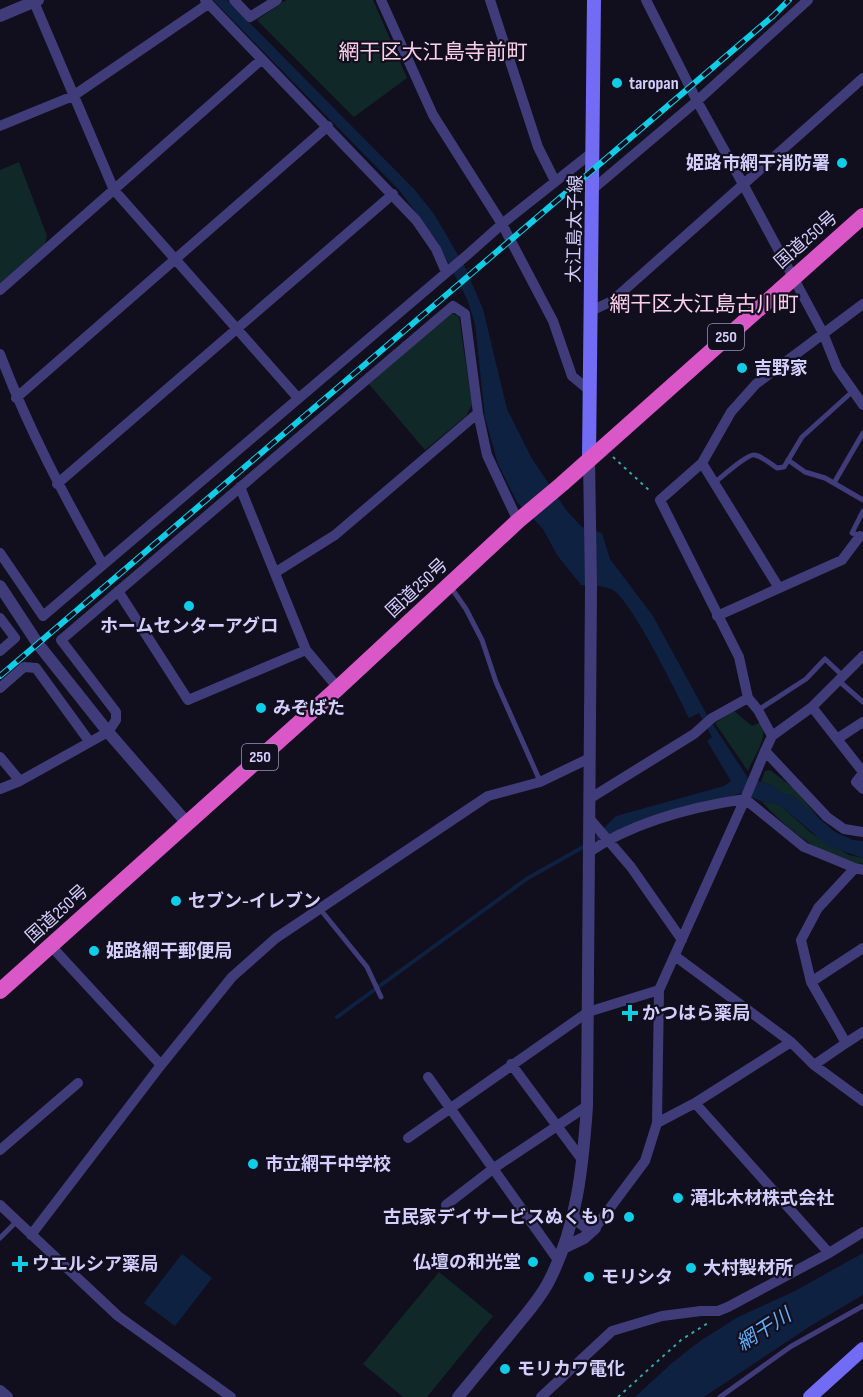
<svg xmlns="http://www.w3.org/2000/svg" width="863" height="1397" font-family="'Sofia Sans Condensed','Noto Sans JP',sans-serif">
  <rect width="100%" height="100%" fill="#110e1e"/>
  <path fill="#112828" d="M286,0H373L407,78L354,117L257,20Z
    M19,162L47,236L45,244L0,283V170Z
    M452,313L459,317L472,405L466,416L425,450L369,384Z
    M734,711L752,726L761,722C769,739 754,755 748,771L715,723Z
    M770,770L795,789L821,821L793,796L780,793L771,785L761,782L765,771Z
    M761,801L779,804L811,833L849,855L863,858V864C825,861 786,828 761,801Z
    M439,1272L493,1316L427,1397H403L363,1364Z"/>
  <path fill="#0f2141" d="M213,0H227L414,189L434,214L464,265L483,309L507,409L531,457L566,510L582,527L602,533L610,559L653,616L708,717L748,778L771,785L780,792L793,796L835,832L853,840L863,841V858L828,846L779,804L761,801L741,793L597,845L596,836L616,816L724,786L731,781L707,741L712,737L699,713L689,718C676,692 633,603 613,590C604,585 591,586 581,585L557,555L543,529L517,502L498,464L485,418L475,324L467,299L437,241L400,191Z
    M863,1253V1295L812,1325L704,1397H635L672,1363L700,1341L738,1317L793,1292Z
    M182,1254L212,1278L175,1326L144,1303Z"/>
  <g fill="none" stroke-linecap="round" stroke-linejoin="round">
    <path stroke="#0f2141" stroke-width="4" d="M337,1017L528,878L585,846"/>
    <path stroke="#35a9a4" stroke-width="2" stroke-dasharray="3 4.5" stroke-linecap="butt" d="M613,457L651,492
      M618,1397L681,1340L708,1323"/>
    <path stroke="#403c7a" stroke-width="5" d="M788,460L805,472L825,478L863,500
      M714,483C722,477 748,453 755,455C763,457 771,464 777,468L784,467L802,437L853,391
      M834,483L863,433
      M862,536L852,533L863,511
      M450,586L466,609L482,640L496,682L540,781
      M839,681L863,702
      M758,710L806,679L825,659L843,676
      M320,909L367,967L381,997
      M0,1238L17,1221
      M720,1397L790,1347L863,1306"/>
    <path stroke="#403c7a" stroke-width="10" d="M205,0L416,220L436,249L446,272
      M234,0L250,17L277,0
      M381,0L433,115L502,224L553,321L572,376L590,391
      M490,0L538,147L555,181
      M646,0L697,101L743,184L823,333L837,368L863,405
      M34,2L114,190L298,398
      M0,126L73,96L208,4
      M593,189L697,101L808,0
      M0,290L261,60
      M591,311L612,301L863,78
      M0,354C28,428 64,496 103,565
      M16,398L328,126
      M702,463L779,588
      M57,484L393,194
      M240,487L306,650L338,688
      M0,553L43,616L466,256L502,224L594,151
      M276,572L335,535L478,413
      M118,591L188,700L306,650
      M717,616L842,560L860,536
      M0,618L15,638L0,651
      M0,688L24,667L36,668L89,741
      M812,707L863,772
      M772,736L758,710L748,698L739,657L660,500L702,463L731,412L756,384L863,304
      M837,739L863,722
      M765,751L827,817L844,829L863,832
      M0,757L20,781
      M863,773L856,782L863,789
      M0,789L20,781L108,732L116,720V712L61,640L453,306L465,314L478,413L487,455L518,521
      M589,799L694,734L712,718L748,698
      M589,818L631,867L682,940
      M589,852C635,821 691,807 745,799L804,847L855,868L863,870
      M855,868L818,908L801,940L811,982L846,1043L863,1032
      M51,946L161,1065
      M675,956L791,1042L814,1065L863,1101
      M811,982L863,948
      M511,1064L583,1161
      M814,1065L846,1043
      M428,1077L558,1260
      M695,1103L829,1253
      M657,1123L695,1103L791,1042
      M408,1138L588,1012L659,990
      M0,1150L78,1083
      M0,1205L118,1316L231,1397
      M446,1205L494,1168L587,1106
      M595,1228L645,1161L657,1123L659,990L745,799L765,751L772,736L812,707L863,656
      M31,1235L161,1065L232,977L276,938L488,796L540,782L590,758
      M541,1397L612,1331L662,1316L701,1311H718L728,1307L829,1253L863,1232"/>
    <path stroke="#403c7a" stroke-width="12" d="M0,16L38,0
      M0,586L38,644L108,732L187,823
      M573,1217L586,1227L595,1228
      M563,1248L584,1238L595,1228
      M0,1391L7,1397
      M458,1397C477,1374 495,1352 514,1329C526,1314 540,1299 549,1281C577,1227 583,1165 587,1106L591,588L589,458"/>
    <path stroke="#726cf5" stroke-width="14" d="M589,458L594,0
      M810,1397L863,1349"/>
    <path stroke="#da57c8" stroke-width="16" d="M0,991L338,688L518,521L562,484L863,216"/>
    <g stroke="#0fcce7" stroke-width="6">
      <path id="rail" d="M0,676L773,16L789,0"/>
    </g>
    <use href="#rail" stroke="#110e1e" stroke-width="4" stroke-dasharray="11" stroke-linecap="butt"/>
  </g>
  <g fill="#0fcce7" stroke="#110e1e" stroke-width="2">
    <circle cx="617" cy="83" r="6"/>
    <circle cx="842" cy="163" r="6"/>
    <circle cx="742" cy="368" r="6"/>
    <circle cx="189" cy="606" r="6"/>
    <circle cx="261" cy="708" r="6"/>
    <circle cx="176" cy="901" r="6"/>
    <circle cx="94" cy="951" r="6"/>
    <path d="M627 1004h6v6h6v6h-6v6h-6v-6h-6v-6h6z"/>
    <circle cx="253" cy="1164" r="6"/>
    <circle cx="678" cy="1198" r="6"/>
    <circle cx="629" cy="1217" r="6"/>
    <circle cx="533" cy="1262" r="6"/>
    <path d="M17 1255h6v6h6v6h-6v6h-6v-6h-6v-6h6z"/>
    <circle cx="691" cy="1268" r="6"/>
    <circle cx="589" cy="1277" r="6"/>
    <circle cx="505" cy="1369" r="6"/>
  </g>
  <g text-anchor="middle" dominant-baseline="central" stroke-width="4.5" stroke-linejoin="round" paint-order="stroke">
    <g fill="#110e1e" stroke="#9a94b9" stroke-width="1.5">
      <rect x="708" y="324" width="36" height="26" rx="4.5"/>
      <rect x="242" y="744" width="36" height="26" rx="4.5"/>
    </g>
    <g font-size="16" font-weight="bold" fill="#d4cefc">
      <text x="726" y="337">250</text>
      <text x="260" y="757">250</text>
    </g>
    <g font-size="18" font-weight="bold" fill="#d4cefc" stroke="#110e1e" text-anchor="start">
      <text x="629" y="83">taropan</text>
      <text x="830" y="163" text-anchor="end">姫路市網干消防署</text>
      <text x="754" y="368">吉野家</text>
      <text x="189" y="626" text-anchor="middle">ホームセンターアグロ</text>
      <text x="273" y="708">みぞばた</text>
      <text x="188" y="901">セブン-イレブン</text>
      <text x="106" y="951">姫路網干郵便局</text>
      <text x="642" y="1013">かつはら薬局</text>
      <text x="265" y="1164">市立網干中学校</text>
      <text x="690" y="1198">滝北木材株式会社</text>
      <text x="617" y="1217" text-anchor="end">古民家デイサービスぬくもり</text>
      <text x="521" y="1262" text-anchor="end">仏壇の和光堂</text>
      <text x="32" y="1264">ウエルシア薬局</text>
      <text x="703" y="1268">大村製材所</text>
      <text x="601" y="1277">モリシタ</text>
      <text x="517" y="1369">モリカワ電化</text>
    </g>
    <g font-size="18" fill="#d4cefc" stroke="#110e1e">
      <text transform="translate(575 229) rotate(-89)">大江島太子線</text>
      <text transform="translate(806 240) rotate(-41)">国道250号</text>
      <text transform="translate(417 588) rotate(-43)">国道250号</text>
      <text transform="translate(57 914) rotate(-42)">国道250号</text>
    </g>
    <g font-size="20" font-style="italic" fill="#63aef5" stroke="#110e1e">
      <text transform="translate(764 1330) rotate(-33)">網干川</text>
    </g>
    <g font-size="21" fill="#fcd0eb" stroke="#110e1e">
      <text x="433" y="52">網干区大江島寺前町</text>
      <text x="704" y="304">網干区大江島古川町</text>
    </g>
  </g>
</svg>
